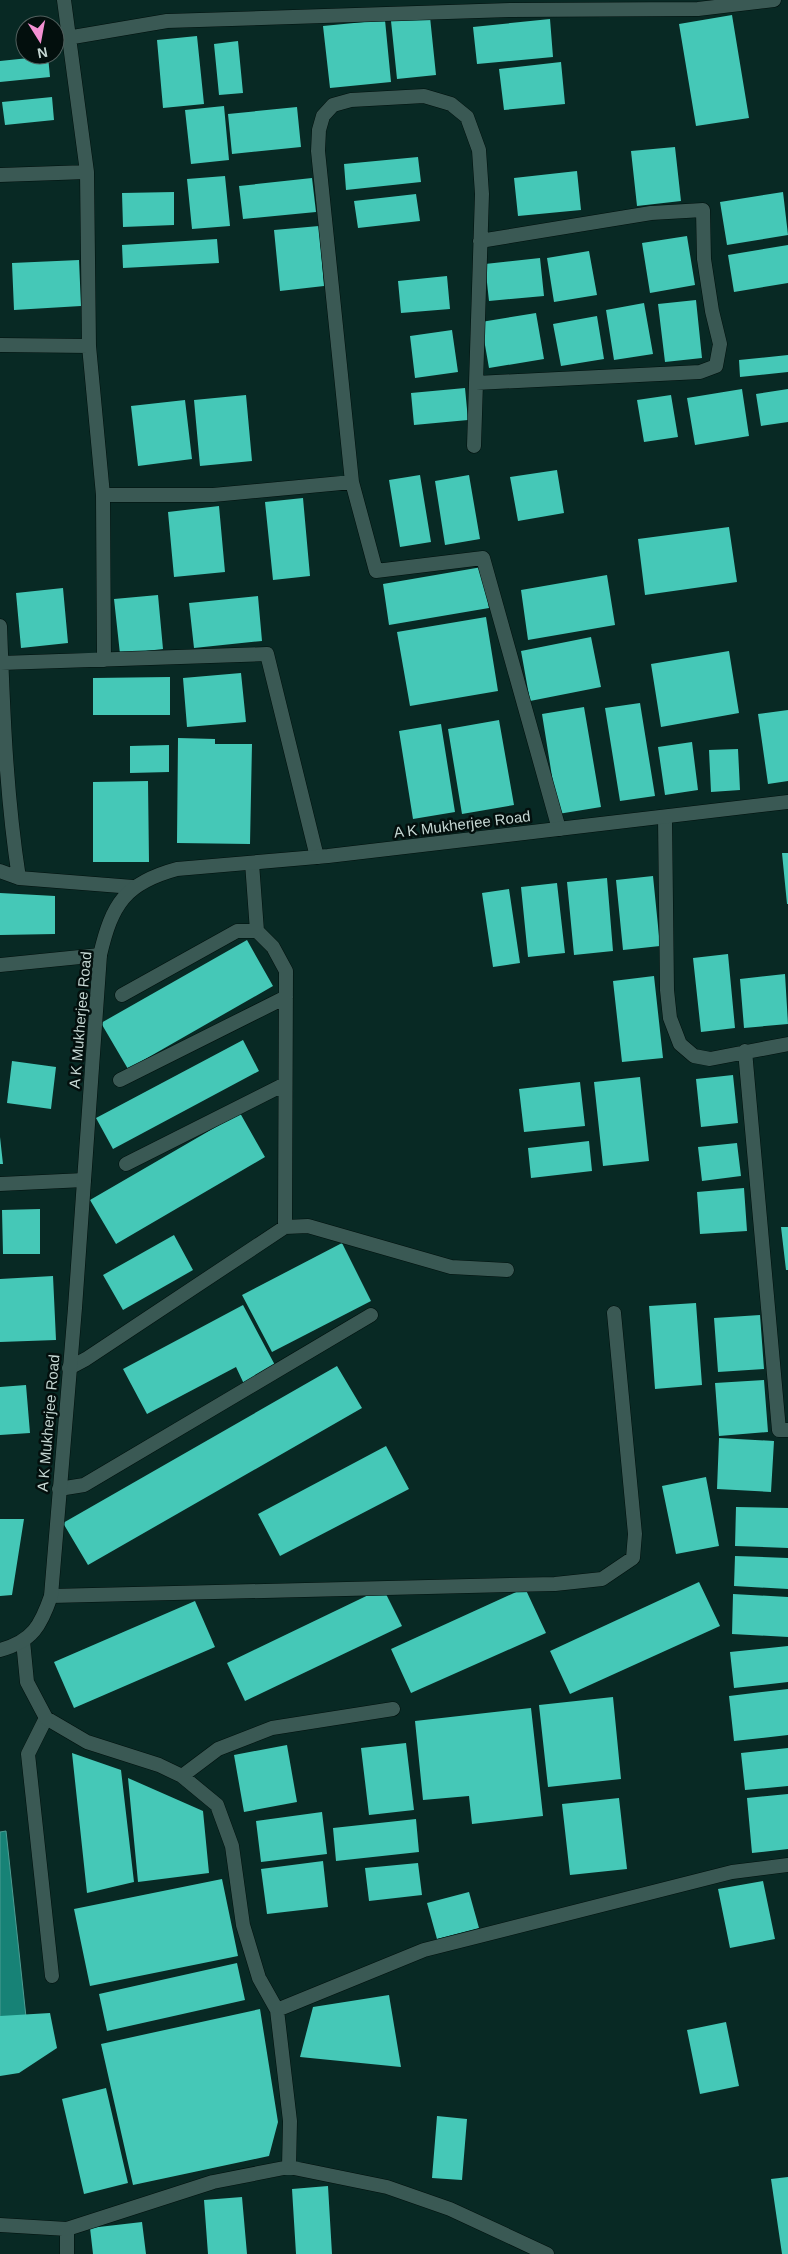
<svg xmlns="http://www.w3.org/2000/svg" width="788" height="2254" font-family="Helvetica,sans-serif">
  <rect width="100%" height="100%" fill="#082924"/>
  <path fill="#178276" stroke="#4c9c92" d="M6,1831L26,2017L0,2019V1832Z"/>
  <path fill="#45c8b7" d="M732,15L749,118L696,126L679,24Z
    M430,17L436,75L397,79L391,21Z
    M550,19L553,57L477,64L473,27Z
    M385,20L391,82L330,88L323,26Z
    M197,36L204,104L163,108L157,40Z
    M238,41L243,93L219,95L214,44Z
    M48,56L50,77L0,82V61Z
    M561,62L565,104L504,110L499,69Z
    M52,97L54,120L5,125L2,102Z
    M224,106L229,160L191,164L185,110Z
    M297,107L301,147L232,154L228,114Z
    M675,147L681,201L637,206L631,151Z
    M418,157L421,182L346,190L344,164Z
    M577,171L581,210L518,216L514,178Z
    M225,176L230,226L192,229L187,179Z
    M312,178L316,212L243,219L239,186Z
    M174,192V225L123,227L122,193Z
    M783,192L788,235L727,245L720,202Z
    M416,194L420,221L358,228L354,201Z
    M319,226L324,286L280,291L274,230Z
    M687,236L695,285L650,293L642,243Z
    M217,239L219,263L123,268L122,245Z
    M788,245V283L734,292L728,255Z
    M589,251L597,295L554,302L547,258Z
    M540,258L544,296L489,301L485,264Z
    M79,260L81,306L14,310L12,263Z
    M447,276L450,309L401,313L398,281Z
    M696,300L702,358L665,362L658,304Z
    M644,303L653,354L614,360L606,310Z
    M536,313L544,359L489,368L481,322Z
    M597,316L604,359L561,366L553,324Z
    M452,330L458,372L415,378L410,336Z
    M788,355V372L740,377L739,360Z
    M465,388L468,420L414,425L411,393Z
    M742,389L749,436L695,445L687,398Z
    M788,389V422L761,426L756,394Z
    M246,395L252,461L200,466L194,400Z
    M671,395L678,437L644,442L637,400Z
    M185,400L192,459L138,466L131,406Z
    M557,470L564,513L518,521L510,477Z
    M420,475L431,542L400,547L389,480Z
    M469,475L480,539L445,545L435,481Z
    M303,498L310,576L273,580L265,502Z
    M219,506L225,572L174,577L168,512Z
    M729,527L737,582L645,595L638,539Z
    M482,567L489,608L389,625L383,584Z
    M607,575L615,625L528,640L521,590Z
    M63,588L68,643L21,648L16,593Z
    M158,595L163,649L120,654L114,599Z
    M258,596L262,641L194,648L189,603Z
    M486,617L498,691L410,706L397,632Z
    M591,637L601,687L530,701L521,651Z
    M729,651L739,713L661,727L651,664Z
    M241,673L246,722L187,727L183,678Z
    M170,677V715H93V678Z
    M640,703L655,796L620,801L605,708Z
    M584,707L601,807L558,814L542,714Z
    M788,710V781L768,784L758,714Z
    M499,720L514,805L462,814L448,729Z
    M441,724L455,812L413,819L399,731Z
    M178,738L215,739V744H252L250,844L177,843Z
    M692,742L698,790L665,795L658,747Z
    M169,745V772L130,773V746Z
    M738,749L740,790L711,792L709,750Z
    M148,781L149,862H93V782Z
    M782,853H788V904H787Z
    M653,876L660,946L623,950L616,880Z
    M607,878L613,951L574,955L567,882Z
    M557,883L565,953L528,957L521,887Z
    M509,889L520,963L493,967L482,893Z
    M0,893L55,896V934L0,935Z
    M247,940L273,986L128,1069L101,1023Z
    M728,954L735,1028L701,1032L693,958Z
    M785,974L788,1024L744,1028L740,979Z
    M654,976L663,1058L622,1062L613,981Z
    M243,1040L259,1071L113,1149L96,1118Z
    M12,1061L56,1067L51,1109L7,1103Z
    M733,1075L738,1123L701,1127L696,1079Z
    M640,1077L649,1161L603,1166L594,1082Z
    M580,1082L585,1126L524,1132L519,1089Z
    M240,1113L265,1157L116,1244L90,1200Z
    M0,1137L3,1164H0Z
    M589,1141L592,1171L531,1178L528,1148Z
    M737,1143L741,1176L702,1181L698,1147Z
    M744,1188L747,1231L700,1234L697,1192Z
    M40,1209V1254H3L2,1210Z
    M781,1227H788V1270H786Z
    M174,1235L193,1270L123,1310L103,1275Z
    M342,1243L371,1301L272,1352L242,1295Z
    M53,1276L56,1340L0,1342V1279Z
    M696,1303L702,1385L655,1389L649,1306Z
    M243,1305L276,1367L244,1384L236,1367L147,1414L123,1369Z
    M760,1315L764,1369L718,1372L714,1318Z
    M337,1366L362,1408L88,1565L63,1523Z
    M764,1380L768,1432L719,1436L715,1383Z
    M26,1385L30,1433L0,1435V1387Z
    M719,1438L774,1441L771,1492L717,1489Z
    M386,1446L409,1489L280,1556L258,1514Z
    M706,1477L719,1546L676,1554L662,1486Z
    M736,1507L788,1508V1548L735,1546Z
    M0,1519H24L12,1595L0,1596Z
    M735,1556L788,1558V1589L734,1586Z
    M699,1582L720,1626L570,1694L550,1651Z
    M383,1588L402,1626L245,1701L227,1663Z
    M525,1588L546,1633L411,1693L391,1649Z
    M733,1594L788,1597V1637L732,1634Z
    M195,1601L215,1647L74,1708L54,1662Z
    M788,1646V1682L734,1688L730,1652Z
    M788,1689V1735L734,1741L729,1696Z
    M613,1697L621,1779L548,1787L539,1705Z
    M531,1708L543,1816L472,1824L469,1796L423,1800L415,1721Z
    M406,1743L414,1810L369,1815L361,1748Z
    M287,1745L297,1802L244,1812L234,1755Z
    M788,1748V1786L745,1790L741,1753Z
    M72,1753L121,1770L134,1882L87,1893Z
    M128,1778L203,1811L209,1873L138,1882Z
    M788,1794V1849L752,1853L747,1798Z
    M619,1798L627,1869L570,1875L562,1804Z
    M322,1812L327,1854L261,1862L256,1821Z
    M416,1819L419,1852L336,1861L333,1828Z
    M323,1861L328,1907L267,1914L261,1869Z
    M418,1863L422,1895L369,1901L365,1868Z
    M222,1879L238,1956L90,1986L74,1909Z
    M763,1881L775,1939L730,1948L718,1889Z
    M469,1892L479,1928L437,1939L427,1903Z
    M237,1963L245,2000L107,2031L99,1994Z
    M389,1995L401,2067L300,2057L313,2007Z
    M260,2009L278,2122L269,2156L133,2185L101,2044Z
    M50,2013L57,2048L19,2073L0,2076V2016Z
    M726,2022L739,2086L700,2094L687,2030Z
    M106,2088L128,2183L84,2194L62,2099Z
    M437,2116L467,2119L462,2180L432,2178Z
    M788,2177V2254H782L771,2179Z
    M328,2186L332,2254H296L292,2189Z
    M242,2197L247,2254H208L204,2200Z
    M142,2222L146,2254H93L90,2228Z"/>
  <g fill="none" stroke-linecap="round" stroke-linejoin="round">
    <g stroke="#00100d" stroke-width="15">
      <path id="service" d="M46,1718L28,1754L52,1976"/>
    </g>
    <g stroke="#00100d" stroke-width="15">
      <path id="minor" d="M64,0L87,172L89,346L103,495L104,660
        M67,38L167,21L510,10L698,9L774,0
        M0,175L87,172
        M0,345L89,346
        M476,383L700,372L716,366L720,344L712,311L704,259L703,210L651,213L480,241
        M474,446L482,194L479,150L467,117L451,104L424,96L351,100L333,105L323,116L319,130L318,151L352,482L376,571L483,558L559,829
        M103,495H213L352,482
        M0,626C3,711 6,794 19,878
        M1,663L267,654L317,857
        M665,818L667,990L670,1018L680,1044L694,1056L710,1059L788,1044
        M252,863L257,931
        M0,871L19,878L133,887
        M0,965L100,955
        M122,995L237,931H257L273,947L286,971L285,1227
        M745,1051L779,1430H788
        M120,1080L286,997
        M126,1164L285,1084
        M0,1184L84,1180
        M69,1368L86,1359L285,1227L308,1226L451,1267L507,1270
        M59,1489L84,1485L371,1315
        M51,1596L555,1584L602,1579L633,1558L635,1534L614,1313
        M23,1641L27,1682L46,1718L87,1742L159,1765L182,1776L217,1805L232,1846L243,1925L259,1978L277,2010L290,2121L289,2167L213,2182L67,2229V2254
        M182,1776L218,1749L272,1728L393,1709
        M277,2010L424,1950L732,1872L788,1865
        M289,2167L387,2187L450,2209L547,2254
        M0,2225L67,2229"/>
    </g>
    <g stroke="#00100d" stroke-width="15">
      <path id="tertiary" d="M0,1650C33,1641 41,1625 51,1596L75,1308L100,955C112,904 125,883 177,869L328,856L788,802"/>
    </g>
    <use href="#service" stroke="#3a5954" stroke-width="14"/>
    <use href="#minor" stroke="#3a5954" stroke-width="14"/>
    <use href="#tertiary" stroke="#3a5954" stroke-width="14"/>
  </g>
  <g text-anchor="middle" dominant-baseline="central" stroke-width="5" stroke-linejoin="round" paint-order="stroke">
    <g font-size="15" fill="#c6d8d4" stroke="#030f0d">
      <text transform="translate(462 824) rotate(-7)">A K Mukherjee Road</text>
      <text transform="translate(80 1020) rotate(-85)">A K Mukherjee Road</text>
      <text transform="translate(48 1423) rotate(-85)">A K Mukherjee Road</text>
    </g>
  </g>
  <g transform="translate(40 40) rotate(169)"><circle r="24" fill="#030f0d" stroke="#515f5d"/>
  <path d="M0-4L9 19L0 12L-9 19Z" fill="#f491d3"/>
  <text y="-8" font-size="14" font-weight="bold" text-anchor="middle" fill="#c6d8d4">N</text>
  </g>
</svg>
